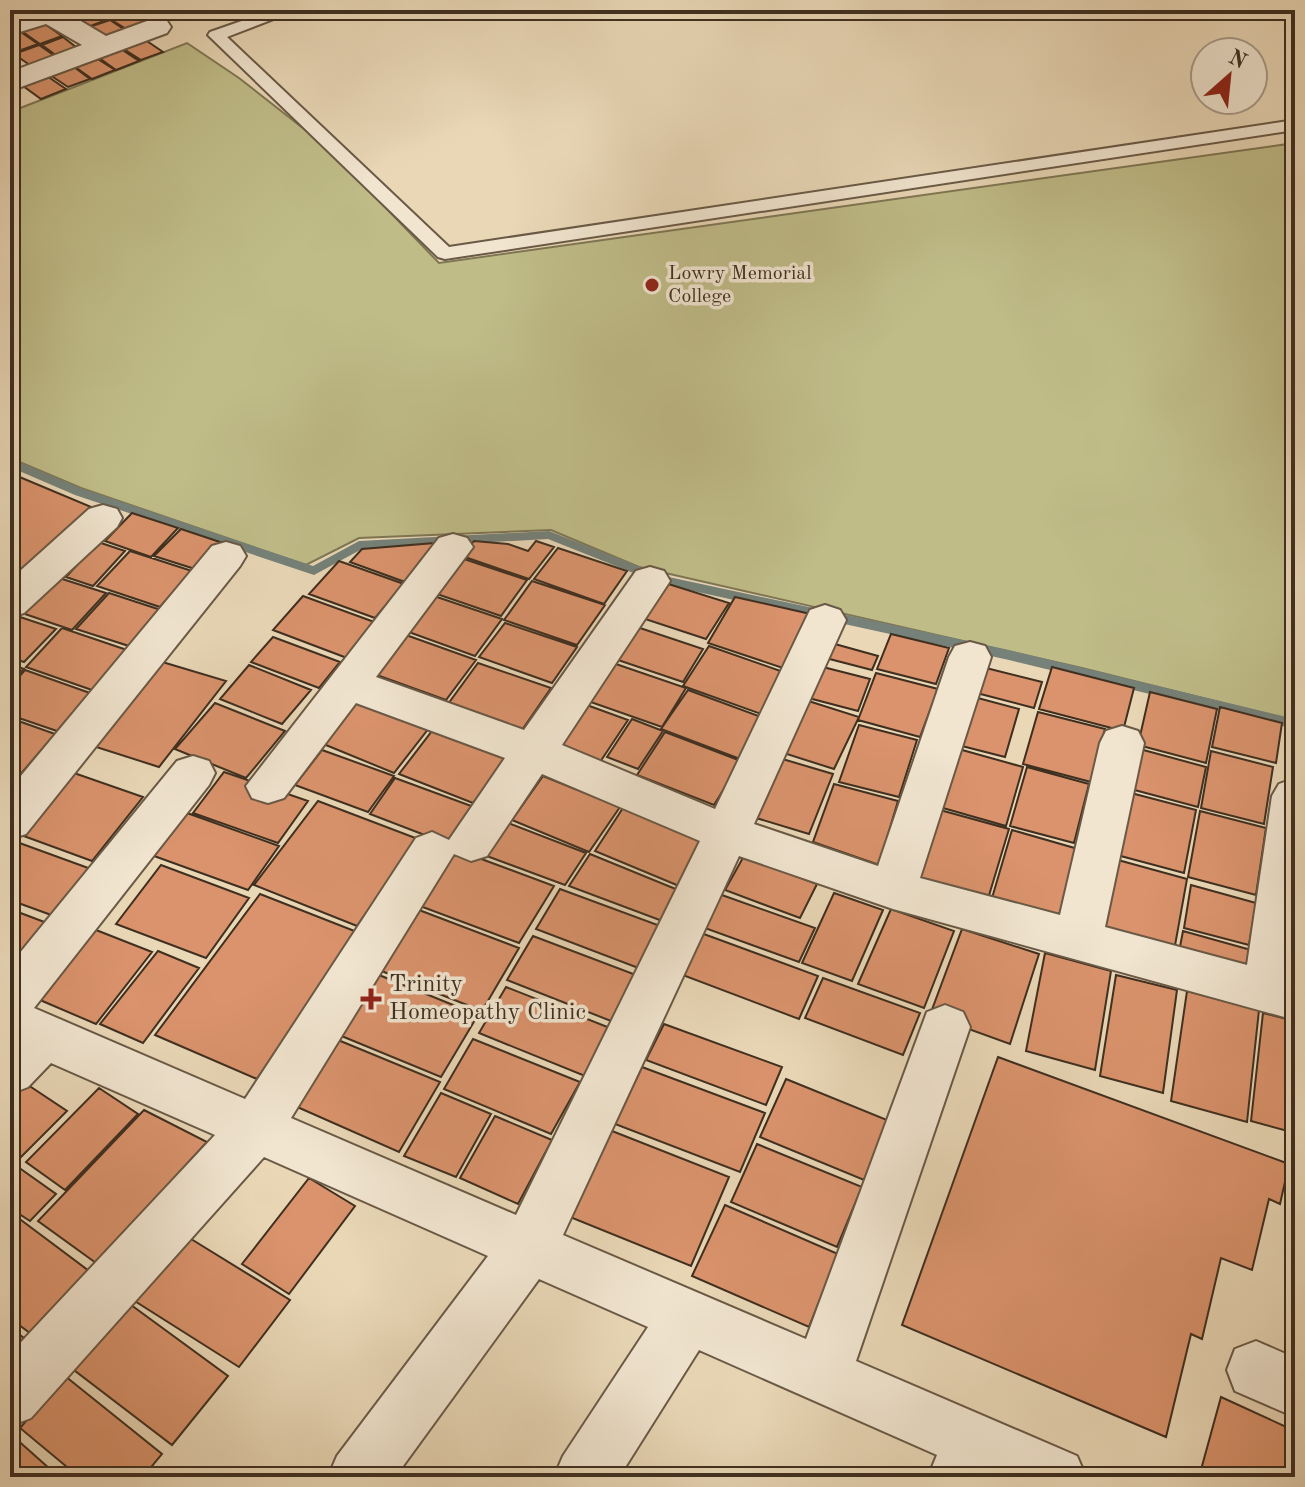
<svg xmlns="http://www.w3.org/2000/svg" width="1305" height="1487" font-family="'Old Standard TT',serif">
  <rect width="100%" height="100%" fill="#e9d7b6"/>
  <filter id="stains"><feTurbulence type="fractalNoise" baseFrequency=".0025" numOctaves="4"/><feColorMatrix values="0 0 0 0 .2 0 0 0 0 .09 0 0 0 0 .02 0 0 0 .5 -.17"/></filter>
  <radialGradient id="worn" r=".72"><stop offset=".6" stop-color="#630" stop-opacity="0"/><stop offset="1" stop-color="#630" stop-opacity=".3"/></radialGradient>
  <path fill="#bfbc88" stroke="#7f7654" stroke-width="2" d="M187,43L239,78L327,147L439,263L1295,143V721L1082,668L639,567L551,530L359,538L306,565L81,488L10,458V112Z"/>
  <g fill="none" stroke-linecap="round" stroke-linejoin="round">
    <path fill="#758179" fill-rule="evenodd" d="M10,458L83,489L313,566L359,541L549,531L664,576L1009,650L1295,719V729L1009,660L661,584L548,539L362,549L314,575L75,495L10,467Z"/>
  </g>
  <path fill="#da936c" stroke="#3f2f20" stroke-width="2" d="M77,10H96L109,19L88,27L68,13Z
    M133,10L154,24L131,32L110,19Z
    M110,20L131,34L107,42L86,28Z
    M42,22L62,36L40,44L20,30Z
    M18,30L38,44L13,53L10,50V33Z
    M63,37L81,51L61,59L42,45Z
    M141,37L163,52L141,60L119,46Z
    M39,45L59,59L34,68L14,54Z
    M118,47L139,61L116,70L95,55Z
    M93,56L115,70L92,79L71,64Z
    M70,64L90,79L68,87L47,73Z
    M44,74L66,89L41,99L19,83Z
    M10,473L96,509L10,582Z
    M132,513L178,528L151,557L105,541Z
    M181,529L220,542L195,569L154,556Z
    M474,541L508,544L528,551L536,541L554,547L529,579L462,556Z
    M98,542L125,551L93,586L66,577Z
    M435,543L405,582L350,562L362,549Z
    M558,548L627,571L604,604L534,579Z
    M130,551L192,571L160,607L97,586Z
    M461,558L527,580L501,616L434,593Z
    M339,561L404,584L375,618L309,594Z
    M56,577L106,593L72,630L22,613Z
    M532,581L605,605L577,645L504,620Z
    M662,582L729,603L706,639L639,617Z
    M109,593L161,610L129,646L76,629Z
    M303,596L377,623L347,658L273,630Z
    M434,596L502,619L475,656L406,631Z
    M735,597L815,615L792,671L708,643Z
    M17,616L56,629L24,662L10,657V623Z
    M505,623L577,647L552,683L479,657Z
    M634,626L703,649L683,682L612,658Z
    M62,628L127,650L92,690L26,667Z
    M891,634L949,648L936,684L877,669Z
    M406,635L476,660L446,700L374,674Z
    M273,637L340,662L319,688L251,662Z
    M824,641L878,656L872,670L818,656Z
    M709,646L789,674L764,715L683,686Z
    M159,661L226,681L159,767L90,745Z
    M610,662L686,688L662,727L585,700Z
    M478,663L551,688L522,730L448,704Z
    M10,664L24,669L10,684Z
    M249,665L311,690L282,724L220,699Z
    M815,665L870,679L858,711L801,696Z
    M978,666L1042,682L1034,708L969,691Z
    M1052,667L1134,688L1123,731L1039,709Z
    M25,670L90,693L57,731L10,715V687Z
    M876,673L938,689L920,737L858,720Z
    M688,690L764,718L740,759L661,729Z
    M1150,692L1217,709L1206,763L1138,745Z
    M974,697L1019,709L1005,757L958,745Z
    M799,698L859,717L834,769L771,749Z
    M356,700L429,728L394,773L321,743Z
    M215,703L285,731L246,778L175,749Z
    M584,704L628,720L600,762L556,745Z
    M1220,707L1282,723L1276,763L1212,747Z
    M1038,712L1105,729L1091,782L1023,764Z
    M10,718L55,734L19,776L10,773Z
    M632,719L663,731L638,769L607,757Z
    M859,725L917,740L899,797L839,782Z
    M432,731L506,759L473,803L399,774Z
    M665,732L741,761L714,805L637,775Z
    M955,748L1023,767L1006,826L936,806Z
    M1136,748L1206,767L1198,807L1127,788Z
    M322,750L394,776L368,812L295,785Z
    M1211,751L1273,767L1264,824L1201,808Z
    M769,755L833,774L809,834L743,814Z
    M1027,767L1089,784L1074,843L1010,826Z
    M224,772L308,801L278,843L193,813Z
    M74,773L143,797L92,861L21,835Z
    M543,776L620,807L589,852L512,820Z
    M395,778L474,807L448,844L370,814Z
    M834,784L898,801L879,865L813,842Z
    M1131,793L1196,810L1184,873L1117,855Z
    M318,801L418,839L357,926L254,885Z
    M623,808L706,841L679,886L595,851Z
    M940,810L1009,829L987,902L916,882Z
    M1200,811L1266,828L1256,895L1188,877Z
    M187,813L279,846L248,890L154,856Z
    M508,823L586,853L565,885L484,855Z
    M1012,830L1078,849L1061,918L992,898Z
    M14,841L91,869L54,916L10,900V846Z
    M457,850L554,886L519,943L420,906Z
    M590,854L683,892L665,922L569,886Z
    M744,856L817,884L800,918L725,890Z
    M1118,860L1187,879L1174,951L1103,932Z
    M161,865L249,898L206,958L116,924Z
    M1191,885L1256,903L1249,945L1184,928Z
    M560,889L663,927L641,969L536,929Z
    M834,893L883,910L852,981L802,963Z
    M260,894L357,932L257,1079L155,1035Z
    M719,894L815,928L799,962L702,927Z
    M10,909L47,923L10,970Z
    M891,909L954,931L924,1008L858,984Z
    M419,910L519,948L482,1011L379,970Z
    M962,929L1039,954L1010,1044L930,1015Z
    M96,930L152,952L96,1024L40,1000Z
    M1183,931L1251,950L1248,972L1179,952Z
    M701,933L818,976L799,1019L680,974Z
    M533,936L636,975L611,1021L507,980Z
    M158,951L199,968L143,1043L100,1024Z
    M1045,953L1111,971L1095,1070L1026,1051Z
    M379,975L478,1015L441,1077L339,1035Z
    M1116,975L1177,990L1163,1093L1100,1076Z
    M823,978L920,1013L903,1055L805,1018Z
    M506,987L610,1028L585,1076L479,1033Z
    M1187,991L1259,1010L1247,1122L1171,1101Z
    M1263,1013L1295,1021V1133L1251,1121Z
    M664,1024L782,1067L766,1105L646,1060Z
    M473,1039L580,1082L551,1134L444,1089Z
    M338,1040L440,1082L399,1152L295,1106Z
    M998,1057L1289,1164L1280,1204L1269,1199L1252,1270L1221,1258L1202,1339L1191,1334L1166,1437L902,1325Z
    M642,1067L765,1113L740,1172L615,1124Z
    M786,1079L887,1120L864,1180L760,1137Z
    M25,1083L67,1111L18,1160L10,1155V1098Z
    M99,1088L138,1114L65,1190L26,1162Z
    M441,1093L491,1114L456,1177L404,1156Z
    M144,1110L207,1142L96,1263L38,1221Z
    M495,1116L552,1140L518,1204L460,1178Z
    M612,1131L729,1177L691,1266L570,1217Z
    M757,1144L862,1187L837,1247L731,1202Z
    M18,1167L56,1194L30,1221L13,1210L10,1212V1175Z
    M309,1178L355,1206L289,1294L242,1264Z
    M725,1205L838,1254L809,1327L692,1276Z
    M13,1214L89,1271L31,1334L10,1318V1217Z
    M183,1234L290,1300L239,1367L130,1298Z
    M127,1302L228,1376L172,1445L70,1367Z
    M10,1328L24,1338L10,1354Z
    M65,1376L162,1454L143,1477H79L20,1428Z
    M1221,1397L1295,1431L1294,1477H1199Z
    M14,1437L59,1477H10V1441Z"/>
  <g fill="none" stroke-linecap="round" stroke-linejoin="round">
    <g stroke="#6a5946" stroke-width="4">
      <path id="service" d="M273,10H297L227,37L449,247L1295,120V130L445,259L438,257L208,35L210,32Z"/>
    </g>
    <g stroke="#6a5946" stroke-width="4">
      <path id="minor" d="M32,10H72L69,14L106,36L147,21L157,19L167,21L171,27L167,33L10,91V72L82,45L46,24L10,35V18Z
        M103,505L117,509L122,518L117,527L24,613L10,617V580L89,509Z
        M453,534L467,538L473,547L376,677L524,730L636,571L650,567L664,571L670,581L562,745L715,809L810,610L825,605L840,610L846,620L754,824L878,866L949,657L955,646L970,642L985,646L991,657L920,878L1060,915L1100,743L1106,731L1122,726L1138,731L1144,743L1105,927L1247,965L1272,796L1279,784L1295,778V1020L893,909L739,856L563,1235L806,1339L927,1012L945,1005L963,1012L970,1027L856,1361L1077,1456L1086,1477H928L937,1455L699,1350L619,1477H554L563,1456L648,1327L539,1279L395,1477H328L337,1456L488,1256L264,1157L31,1418L10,1426V1354L215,1135L51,1063L28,1087L10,1094V965L177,761L193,756L209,761L215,773L209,785L34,1008L245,1099L416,838L432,832L449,840L505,758L356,703L284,798L268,803L252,798L246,786L439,538ZM542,774L700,841L516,1215L291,1118L454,854L471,861L487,856Z
        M226,542L240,546L246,556L240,566L26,834L10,839V789L212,546Z
        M1256,1341L1295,1358V1417L1235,1391L1227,1370L1235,1349Z"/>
    </g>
    <use href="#service" fill="#f1e5d0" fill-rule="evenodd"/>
    <use href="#minor" fill="#f1e5d0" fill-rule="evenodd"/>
  </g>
  <g fill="#8f2418" stroke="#f1e5d0" stroke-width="3">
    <circle cx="652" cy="285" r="8"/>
    <path d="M367 987h8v8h8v8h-8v8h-8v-8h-8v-8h8z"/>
  </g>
  <g text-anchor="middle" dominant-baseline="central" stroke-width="7" stroke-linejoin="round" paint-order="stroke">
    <g font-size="20" fill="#3f2f20" stroke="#f1e5d0" text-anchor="start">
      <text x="668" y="274">Lowry Memorial<tspan x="668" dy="23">College</tspan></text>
    </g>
    <g font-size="24" fill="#3f2f20" stroke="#f1e5d0" text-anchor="start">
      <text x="389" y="985">Trinity<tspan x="389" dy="28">Homeopathy Clinic</tspan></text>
    </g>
  </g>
  <rect width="1305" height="1487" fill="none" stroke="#e9d7b6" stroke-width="40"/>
  <rect x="12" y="12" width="1281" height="1463" fill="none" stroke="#3f2f20" stroke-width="4"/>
  <rect x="20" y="20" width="1265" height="1447" fill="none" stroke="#3f2f20" stroke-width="2"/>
  <g transform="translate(1229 76) rotate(27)"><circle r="38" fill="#f1e5d0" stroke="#aa9c8a" stroke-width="2"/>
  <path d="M0-6L14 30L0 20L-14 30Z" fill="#8f2418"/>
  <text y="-12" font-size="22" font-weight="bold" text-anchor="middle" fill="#3f2f20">N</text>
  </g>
  <rect width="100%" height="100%" filter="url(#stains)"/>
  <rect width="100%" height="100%" fill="url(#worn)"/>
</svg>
